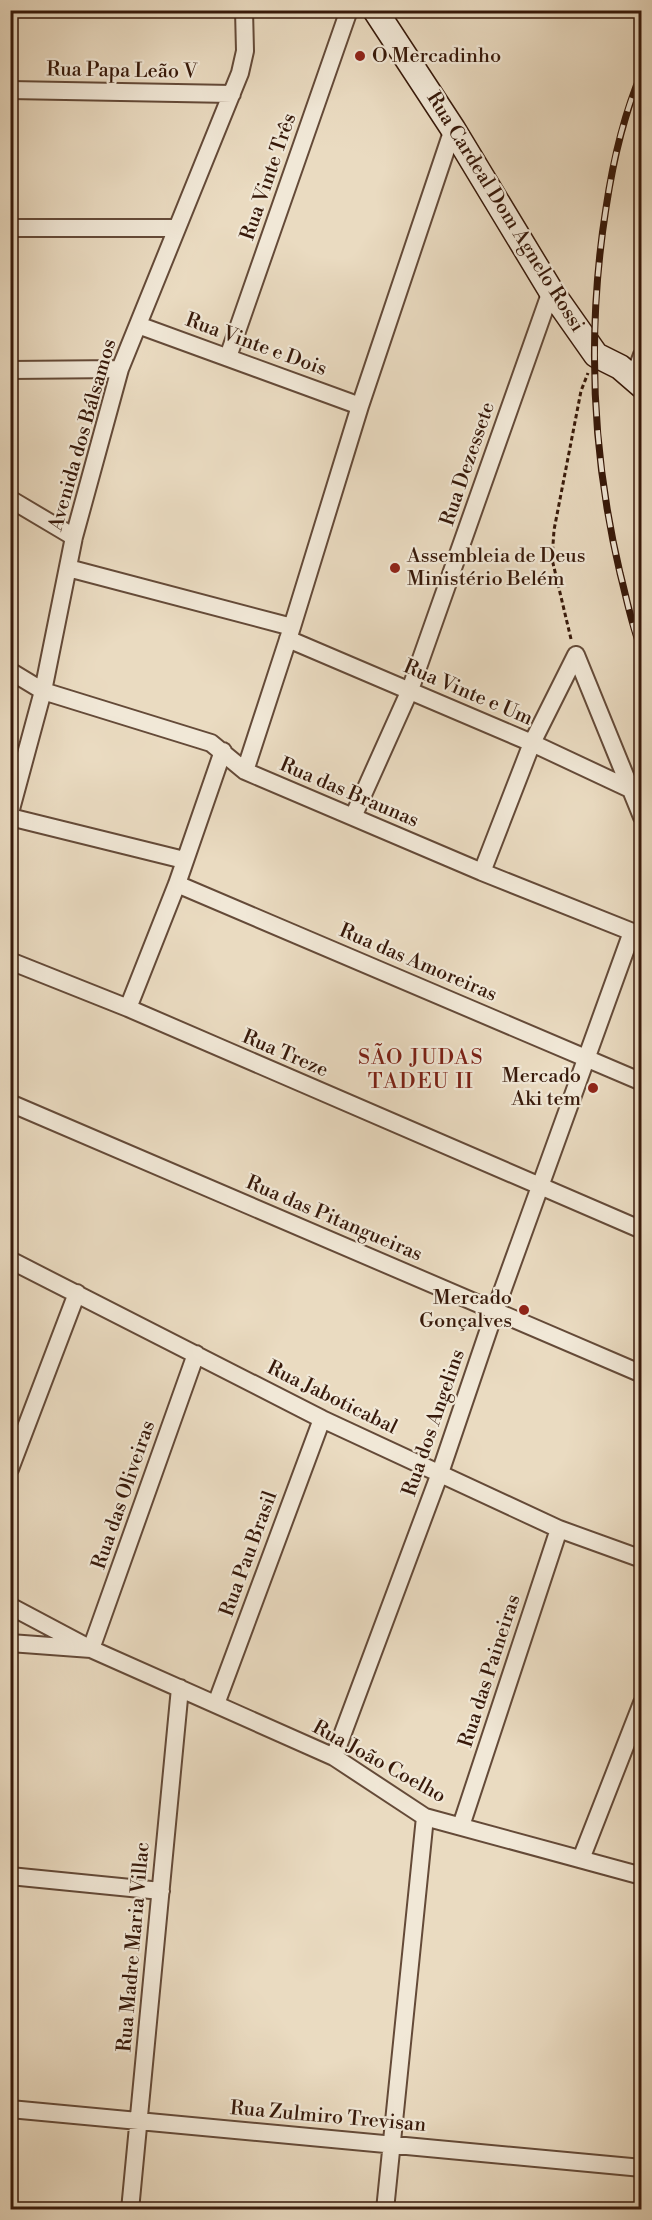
<svg xmlns="http://www.w3.org/2000/svg" width="652" height="2220" font-family="'Libre Bodoni',serif">
  <rect width="100%" height="100%" fill="#eadbc1"/>
  <filter id="stains"><feTurbulence type="fractalNoise" baseFrequency=".00333" numOctaves="4"/><feColorMatrix values="0 0 0 0 .2 0 0 0 0 .09 0 0 0 0 .02 0 0 0 .5 -.17"/></filter>
  <radialGradient id="worn" r=".72"><stop offset=".6" stop-color="#630" stop-opacity="0"/><stop offset="1" stop-color="#630" stop-opacity=".3"/></radialGradient>
  <g fill="none" stroke-linecap="round" stroke-linejoin="round">
    <g stroke="#644a38" stroke-width="20">
      <path id="minor" d="M10,90L232,94
        M10,228H177
        M138,325L360,406
        M228,357L349,10
        M10,370L120,369
        M634,377L642,355
        M10,499L74,537
        M68,568L292,627
        M288,639L532,743L630,789
        M576,655L642,817
        M10,671L43,691L211,743L245,771L482,872L640,935
        M245,771L292,627L360,406L453,129
        M10,813L43,691L74,537L120,369L240,73L245,51L244,10
        M10,817L184,860
        M353,817L410,690L551,291
        M482,872L532,743L576,655
        M177,884L642,1082
        M10,961L128,1008L642,1230
        M128,1008L177,884L223,751
        M10,1103L642,1374
        M10,1260L322,1419L559,1529L642,1559
        M10,1469L77,1293
        M10,1606L91,1649L334,1757L425,1817L642,1876
        M10,1643L91,1649L196,1354
        M216,1704L322,1419
        M334,1757L440,1473L495,1311L632,932
        M461,1826L559,1529
        M581,1859L642,1703
        M10,1876L161,1891
        M10,2109L642,2168
        M130,2210L180,1688
        M385,2210L425,1817"/>
    </g>
    <g stroke="#37190a" stroke-width="27">
      <path id="secondary" d="M375,10L453,129L551,291L596,355L620,367L642,386"/>
    </g>
    <path stroke="#37190a" stroke-width="3" stroke-dasharray="4.5 3" stroke-linecap="butt" d="M571,639L552,559L554,530L581,391L588,373"/>
    <use href="#minor" stroke="#f1e8d7" stroke-width="16"/>
    <use href="#secondary" stroke="#f1e8d7" stroke-width="24"/>
    <g stroke="#37190a" stroke-width="7">
      <path id="rail" d="M642,72C623,116 613,161 606,208C587,329 592,454 620,573C627,600 632,627 642,652"/>
    </g>
    <use href="#rail" stroke="#f1e8d7" stroke-width="4.5" stroke-dasharray="14" stroke-linecap="butt"/>
  </g>
  <g fill="#8f2418" stroke="#f1e8d7" stroke-width="2">
    <circle cx="360" cy="56" r="6"/>
    <circle cx="395" cy="568" r="6"/>
    <circle cx="593" cy="1088" r="6"/>
    <circle cx="524" cy="1310" r="6"/>
  </g>
  <g text-anchor="middle" dominant-baseline="central" stroke-width="4.5" stroke-linejoin="round" paint-order="stroke">
    <g font-size="20" fill="#37190a" stroke="#f1e8d7" text-anchor="start">
      <text x="372" y="56">O Mercadinho</text>
      <text x="407" y="556">Assembleia de Deus<tspan x="407" dy="23">Ministério Belém</tspan></text>
      <text x="581" y="1076" text-anchor="end">Mercado<tspan x="581" dy="23">Aki tem</tspan></text>
      <text x="512" y="1298" text-anchor="end">Mercado<tspan x="512" dy="23">Gonçalves</tspan></text>
    </g>
    <g font-size="20" fill="#37190a" stroke="#f1e8d7">
      <text transform="translate(122 71) rotate(1)">Rua Papa Leão V</text>
      <text transform="translate(269 177) rotate(-71)">Rua Vinte Três</text>
      <text transform="translate(505 212) rotate(58)">Rua Cardeal Dom Agnelo Rossi</text>
      <text transform="translate(256 345) rotate(20)">Rua Vinte e Dois</text>
      <text transform="translate(83 435) rotate(-74)">Avenida dos Bálsamos</text>
      <text transform="translate(468 464) rotate(-71)">Rua Dezessete</text>
      <text transform="translate(468 693) rotate(23)">Rua Vinte e Um</text>
      <text transform="translate(349 793) rotate(23)">Rua das Braunas</text>
      <text transform="translate(418 963) rotate(23)">Rua das Amoreiras</text>
      <text transform="translate(285 1054) rotate(23)">Rua Treze</text>
      <text transform="translate(334 1219) rotate(23)">Rua das Pitangueiras</text>
      <text transform="translate(332 1398) rotate(26)">Rua Jaboticabal</text>
      <text transform="translate(434 1423) rotate(-71)">Rua dos Angelins</text>
      <text transform="translate(124 1495) rotate(-71)">Rua das Oliveiras</text>
      <text transform="translate(249 1554) rotate(-70)">Rua Pau Brasil</text>
      <text transform="translate(490 1671) rotate(-72)">Rua das Paineiras</text>
      <text transform="translate(379 1762) rotate(29)">Rua João Coelho</text>
      <text transform="translate(134 1947) rotate(-85)">Rua Madre Maria Villac</text>
      <text transform="translate(328 2117) rotate(5)">Rua Zulmiro Trevisan</text>
    </g>
    <g font-size="21" letter-spacing="1.5" fill="#7a1f14" stroke="#f1e8d7">
      <text x="421" y="1058">SÃO JUDAS<tspan x="421" dy="24">TADEU II</tspan></text>
    </g>
  </g>
  <rect width="652" height="2220" fill="none" stroke="#eadbc1" stroke-width="36"/>
  <rect x="12" y="12" width="628" height="2196" fill="none" stroke="#37190a" stroke-width="3"/>
  <rect x="18" y="18" width="616" height="2184" fill="none" stroke="#37190a" stroke-width="1.5"/>
  <rect width="100%" height="100%" filter="url(#stains)"/>
  <rect width="100%" height="100%" fill="url(#worn)"/>
</svg>
